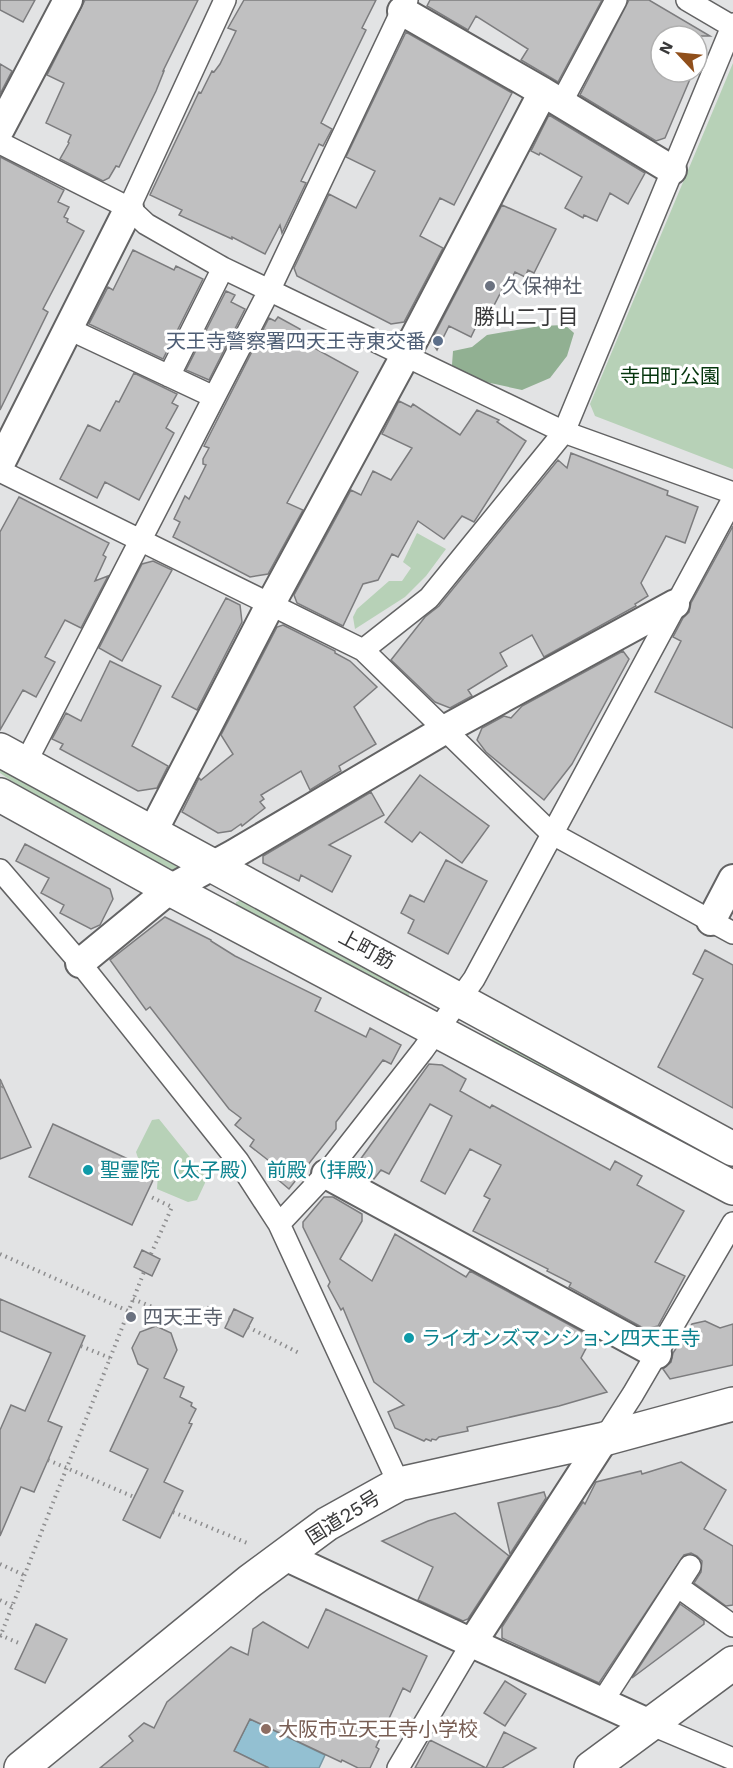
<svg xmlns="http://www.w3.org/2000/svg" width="733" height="1768" font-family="'Work Sans','Noto Sans JP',sans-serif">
  <rect width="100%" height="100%" fill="#e2e3e4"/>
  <path fill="#b7d1b7" d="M733,63V469L595,416L590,404Z
    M417,533L446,549L426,576L405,597L355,629L353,617L357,609L389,581H402L411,568L403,562Z
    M0,766L176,866L180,870L177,874L69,820L0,773Z
    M242,900L412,990L408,996L236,907V902Z
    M494,1036L731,1164L728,1169L490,1042Z
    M159,1119L205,1176V1183L197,1200L188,1202L157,1189L158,1174L151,1170V1165L138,1158L136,1152L152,1120Z"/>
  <path fill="#91b092" d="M565,325L574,333L567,356L550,378L522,390L472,379L452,365L453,351L472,347L487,335L540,326Z"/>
  <path fill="#93c0d2" stroke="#7898a4" stroke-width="1.5" d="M250,1719L325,1755L319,1768H269L234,1751Z"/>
  <path fill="#c0c0c1" stroke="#7c7c7e" stroke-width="1.5" d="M0,0H35L23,22L0,10Z
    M85,0H198L163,71H164L156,91L119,167L116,166L109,178L103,181L60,159L69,143L68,142L71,135L46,123L64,83L47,75Z
    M244,0H376L362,28L366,30L321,123L332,129L323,146L319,144L301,181L306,183L282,233L280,225L265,254L232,237V239L179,215L182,210L150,195L199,92L201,93L212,71L214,72L220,64L236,31L228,28Z
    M430,0H602L558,82L521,60L528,49L476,16L468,30L427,6Z
    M629,0H649L710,36H661V72H693L665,138L656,141L580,95Z
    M406,32L512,93L454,205L440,198L420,236L443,248L404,322L391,324L297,276L294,268L329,194L356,208L375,171L346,157Z
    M0,64L12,71L0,94Z
    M549,115L645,173L628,204L610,193L597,221L584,215L583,218L565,208L582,177L540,153L539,155L531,151Z
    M0,157L64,190L58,202L69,207L64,217L68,219L67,222L84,231L43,309L48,312L0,410Z
    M502,205L556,229L534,273L528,270L525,277L515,272L506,289L503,288L488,317L482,314L471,337L449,326L437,350L431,341Z
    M133,250L174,270L176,266L203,279L163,359L89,324L108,287L113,290Z
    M226,291L235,295L231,302L245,309L209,380L186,370Z
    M278,317L300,329L296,338L358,372L287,503L303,510L268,574L250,577L173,537L180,522L174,519L185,496L189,499L206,465L203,464V459L209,448L204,446L269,318L275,321Z
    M134,373L177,394L172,403L178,406L166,428L174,433L139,500L105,482L97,498L60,479L88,425L100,431L116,401L119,402Z
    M399,401L411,407L413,404L460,435L477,410L499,420L497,422L526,441L474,522L462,516L444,539L418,521L398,557L392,554L378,580L363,584L343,626L297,603L294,595L351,490L361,495L373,471L391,480L412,448L382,434Z
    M571,453L668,491L667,495L698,507L685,543L666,536L641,583L648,596L635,604L636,606L544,657L532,635L500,653L507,666L468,690L472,696L450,708L435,702L391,660L425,617L439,606L558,460L567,468Z
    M19,497L109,543L103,555L106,557L95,581L108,576L81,628L65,620L45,657L55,662L36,697L23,690L0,730V532Z
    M733,526V728L655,692L681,641L673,637L683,618L689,612L691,603Z
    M153,561L172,570L122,661L99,648L142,564Z
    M226,598L240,605L242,622L197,710L172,697Z
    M283,625L335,651V653L350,661L377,687L354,707L376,744L339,766L341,771L310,790L301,771L261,795L264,799L260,802L265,808L242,826L241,824L231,831L218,833L182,812L199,778L201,780L233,754L221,735L277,627Z
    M623,651L629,659L572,764L544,800L486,752L477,740L482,728L504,716L511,718L522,706Z
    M110,661L161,686L132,746L168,766L157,788L138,791L60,749L63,744L52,739L66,713L81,721Z
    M420,775L489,826L462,863L420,832L412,842L385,822Z
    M371,792L384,815L329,845L351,856L332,892L301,875L299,881L263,863V856Z
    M25,844L110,889L113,899L100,925L91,929L60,913L64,905L41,893L49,878L16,861Z
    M446,860L487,881L448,954L408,933L414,920L401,913L410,895L424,902Z
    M165,917L211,940V941L235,956L321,998L315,1011L366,1037L370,1028L401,1045L391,1064L383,1060L336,1122V1129L289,1189L276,1178L282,1171L250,1146L254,1140L235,1125L241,1118L229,1109L150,1007L146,1010L110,960Z
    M705,950L733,965V1108L658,1067L703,979L693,974Z
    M429,1064L442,1065L466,1079L460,1091L490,1108L492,1105L610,1170L615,1161L642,1176L637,1185L684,1211L655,1262L685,1276L658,1326L645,1329L569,1287L571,1283L547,1271L548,1269L473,1231L490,1199L484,1196L501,1165L470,1149L445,1194L421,1181L452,1116L430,1104L389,1174L381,1170L374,1179L357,1164Z
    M0,1079L31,1147L0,1159Z
    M53,1124L145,1167L143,1172L154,1178L132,1225L29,1177Z
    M324,1197H333L362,1214V1221L340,1259L372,1281L395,1234L466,1277L470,1271L592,1337L581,1358L607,1392L559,1406L467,1427L468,1431L439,1437L436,1440L432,1439L431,1441L426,1439L424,1441L395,1428L388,1412L404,1405L374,1382L343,1308L341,1310L328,1286L330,1282L303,1227V1222Z
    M142,1250L160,1259L152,1276L134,1267Z
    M0,1299L85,1336L48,1421L62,1427L48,1460L34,1492L21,1487L0,1536V1430L11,1405L25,1411L51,1353L0,1331Z
    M234,1309L253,1318L243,1337L225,1328Z
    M705,1321L720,1328L733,1324V1365L670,1379L663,1369L671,1362L673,1353L692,1324Z
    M156,1326L171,1333L177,1350L164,1378L184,1387L180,1397L192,1403L191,1406L196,1409L189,1423L192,1424L164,1482L183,1491L160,1538L123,1520L148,1469L110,1451L148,1369L138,1364L132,1348L140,1332Z
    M681,1462L726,1490L704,1529L733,1546V1605L726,1606L694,1583L701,1572L702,1561L697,1556L691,1553L684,1555L599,1683L502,1638V1627L583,1502L585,1504L596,1482L641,1471L642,1474Z
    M544,1492L546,1498L510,1554L498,1503Z
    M455,1513L509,1556L468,1619L463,1621L418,1600L433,1567L382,1541L428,1521Z
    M680,1604L704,1621V1624L632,1678Z
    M326,1609L427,1656L410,1692L403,1688L376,1747L379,1749L370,1768H358L342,1760L341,1762L250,1719L234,1751L269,1768H100L133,1741L129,1736L144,1723L154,1728L167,1702L231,1647L248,1655L253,1629L263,1622L308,1648Z
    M36,1624L67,1639L45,1683L15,1669Z
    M505,1681L526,1694L505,1726L484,1713Z
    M504,1732L536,1748L502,1768H415L430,1740L486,1768Z"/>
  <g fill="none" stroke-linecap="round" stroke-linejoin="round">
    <g stroke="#636364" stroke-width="24">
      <path id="street" d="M687,0L733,27
        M561,103L616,0
        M0,143L129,208L146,224L223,268L564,432L733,493
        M129,208L225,0
        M69,329L214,397
        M169,376L223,268
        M0,471L363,650L551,833L733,933
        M363,650L429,598L564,432L733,24
        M25,764L269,291L407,0
        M0,870L80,963L238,1161L279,1224L399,1484
        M279,1224L326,1174L423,1050L474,979L733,499
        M604,1439L633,1394L733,1223
        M677,1586L733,1626
        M602,1702L690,1566
        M650,1724L733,1759
        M398,1768L472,1643"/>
    </g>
    <g stroke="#636364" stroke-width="32">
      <path id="secondary" d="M402,11L543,92L672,170
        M0,129L68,0
        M0,464L129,208
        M152,833L270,605L405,356L543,92
        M711,921L733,879
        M80,963L170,889L234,854L444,730L675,604
        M326,1174L657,1354
        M285,1556L472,1643L650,1724
        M472,1643L604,1439"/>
    </g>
    <g stroke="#636364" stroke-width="36">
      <path id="primary" d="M0,750L733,1149
        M0,795L170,889L733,1188"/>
    </g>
    <g stroke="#636364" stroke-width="36">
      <path id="highway" d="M21,1768L250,1581L327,1524L399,1484L604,1439L733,1404
        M591,1768L733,1663"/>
    </g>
    <path stroke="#8d8d8e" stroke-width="4" stroke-dasharray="1.5 4.5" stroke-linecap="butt" d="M0,1082L3,1084L0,1090
      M0,1254L128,1311
      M151,1254L172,1207L151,1197
      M133,1299L194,1324L203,1306L230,1318
      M248,1327L299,1353
      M81,1346L110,1358
      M48,1460L134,1497
      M173,1512L247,1543
      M0,1564L24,1575
      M0,1600L12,1606
      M0,1635L21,1644
      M0,1637L144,1272"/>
    <use href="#street" stroke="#fff" stroke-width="21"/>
    <use href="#secondary" stroke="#fff" stroke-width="28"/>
    <use href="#primary" stroke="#fff" stroke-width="33"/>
    <use href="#highway" stroke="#fff" stroke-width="33"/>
  </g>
  <g fill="#6b7280" stroke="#fff" stroke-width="2">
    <circle cx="490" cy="286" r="6"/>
    <circle cx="131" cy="1317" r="6"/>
  </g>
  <circle fill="#5c6f8a" stroke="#fff" stroke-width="2" cx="438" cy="341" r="6"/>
  <g fill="#0f9aa8" stroke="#fff" stroke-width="2">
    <circle cx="88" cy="1170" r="6"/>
    <circle cx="409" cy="1338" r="6"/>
  </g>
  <circle fill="#8d6e63" stroke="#fff" stroke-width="2" cx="266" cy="1729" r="6"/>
  <g text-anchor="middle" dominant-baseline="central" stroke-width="6" stroke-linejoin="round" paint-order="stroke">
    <g font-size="20" fill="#5b616d" stroke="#fff" text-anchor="start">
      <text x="502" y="286">久保神社</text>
      <text x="143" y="1317">四天王寺</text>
    </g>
    <g font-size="20" fill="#4e5e75" stroke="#fff" text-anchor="end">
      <text x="426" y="341">天王寺警察署四天王寺東交番</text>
    </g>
    <g font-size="20" fill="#05360d" stroke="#fff">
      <text x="670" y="376">寺田町公園</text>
    </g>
    <g font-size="20" fill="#39393a" stroke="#fff">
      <text transform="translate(367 949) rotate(28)">上町筋</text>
      <text transform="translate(343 1517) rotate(-32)">国道25号</text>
    </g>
    <g font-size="20" fill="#0d838f" stroke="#fff" text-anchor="start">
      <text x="100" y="1170">聖霊院（太子殿） 前殿（拝殿）</text>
      <text x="421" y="1338">ライオンズマンション四天王寺</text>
    </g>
    <g font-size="20" fill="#785e54" stroke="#fff" text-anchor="start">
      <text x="278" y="1729">大阪市立天王寺小学校</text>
    </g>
    <g font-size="21" fill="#39393a" stroke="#fff">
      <text x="526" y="316">勝山二丁目</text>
    </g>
  </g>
  <g transform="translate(679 54) rotate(296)"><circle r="28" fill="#ffffff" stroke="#b0b0b0" stroke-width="1.5"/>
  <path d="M0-4.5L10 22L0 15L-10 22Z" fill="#904f1b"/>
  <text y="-9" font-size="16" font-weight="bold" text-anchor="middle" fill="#39393a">N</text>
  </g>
</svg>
